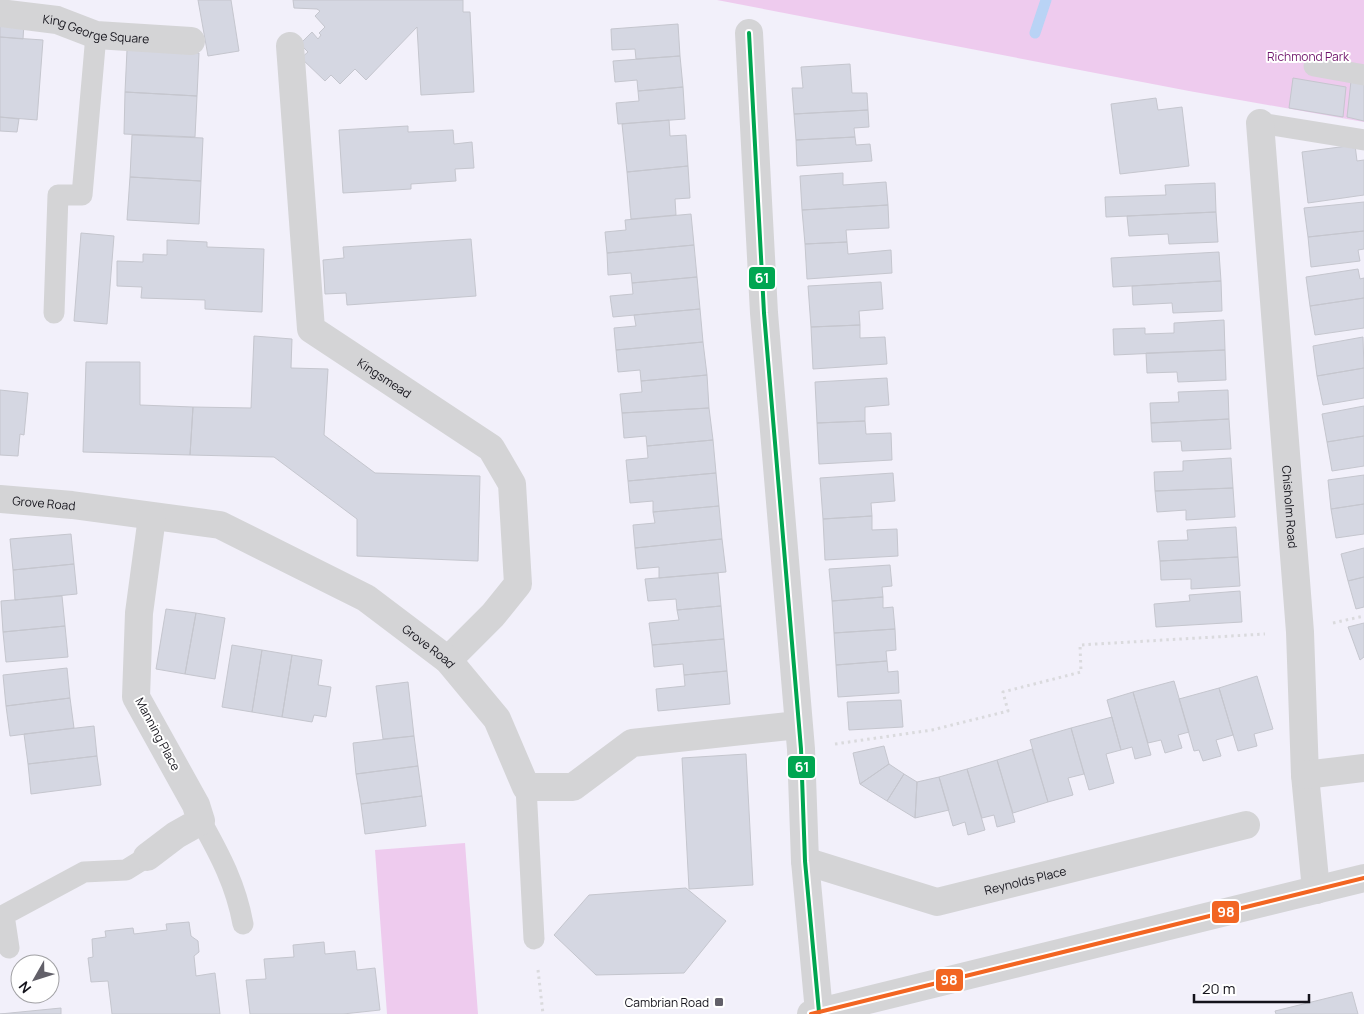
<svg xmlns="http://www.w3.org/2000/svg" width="1364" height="1014" font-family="Manrope,sans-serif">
  <rect width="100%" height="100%" fill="#f2f0fa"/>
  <path fill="#eecbee" d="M717,0H1364V122L1189,91Z
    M465,843L478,1014H387L375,850Z"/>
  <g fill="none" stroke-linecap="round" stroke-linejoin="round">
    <path stroke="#b9d3f5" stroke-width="11" d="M1035,33L1046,0"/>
  </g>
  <path fill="#d5d7e2" stroke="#c5c6ce" d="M198,0H231L239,51L208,56Z
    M293,0H463V12H470L474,92L421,95L417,27L366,80L355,69L340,84L331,75L325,81L301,58L308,52L300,44L312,32L318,39L321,35L319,33L325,27L315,16L320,11L317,9L294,8Z
    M0,22L24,24L23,39L0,37Z
    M678,24L680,56L636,59L635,49L612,50L611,29Z
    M0,37L43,40L37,120L0,117Z
    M127,50L199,53L197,96L125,92Z
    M680,56L683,87L638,91L637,80L615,82L613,61Z
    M850,64L852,93H867L868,110L794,114L792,88H803L801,67Z
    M1293,78L1346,87L1343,117L1289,108Z
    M1351,81L1364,83V121L1347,117Z
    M683,87L685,119L618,124L616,103L639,101L638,91Z
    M125,92L197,96L195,137L124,134Z
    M1156,98L1158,110L1182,107L1189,166L1120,174L1111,104Z
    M868,110L869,127L854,128L855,137L796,140L794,114Z
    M0,117L19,119L17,132L0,131Z
    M669,120L670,136L686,135L688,166L627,172L622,124Z
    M408,126V132L453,130L454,144L472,142L474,168L455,169L456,181L411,184V189L343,193L339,130Z
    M132,135L203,138L201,181L130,177Z
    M855,137L856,145L870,144L872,161L797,166L796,140Z
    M1355,145L1357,161L1364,160V195L1308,203L1302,152Z
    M688,166L690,198L675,199L676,215L631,219L627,172Z
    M843,173V185L886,182L888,205L802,210L800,176Z
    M130,177L201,181L199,224L127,220Z
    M1215,183L1216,212L1106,217L1105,197L1166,195L1165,185Z
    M1364,202V231L1308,237L1304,208Z
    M888,205L889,228L846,230L847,242L805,244L802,210Z
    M1216,212L1218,242L1169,244L1168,234L1129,236L1127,216Z
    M691,214L694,245L607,253L605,232L626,230L625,220Z
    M1364,231V249L1358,250L1360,261L1311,267L1308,237Z
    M81,233L114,236L107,324L74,321Z
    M471,239L476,296L347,305L346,293L325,294L323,260L344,258L343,247Z
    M167,240L207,242V247L264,249L262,312L205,309V300L141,298L142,287L117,286V261L143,262V254L167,255Z
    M847,242L848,254L891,250L892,273L807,279L805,244Z
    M694,245L697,277L632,283L631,273L608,275L607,253Z
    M1219,252L1221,281L1113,287L1111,258Z
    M1358,269L1360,279L1364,278V298L1310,306L1306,277Z
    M697,277L700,309L613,317L610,296L633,294L632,283Z
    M1221,281L1222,311L1173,313L1172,303L1133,305L1132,286Z
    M881,282L883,309L859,311L860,325L811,327L808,286Z
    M1364,298V328L1315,335L1310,306Z
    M700,309L703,342L616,350L614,328L636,326L634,315Z
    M1224,320L1225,350L1114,355L1113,329L1145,328V334L1174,333V323Z
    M860,325V338L885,337L887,364L813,369L811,327Z
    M254,336L292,339L291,368L328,369L324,435L375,473L480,476L478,561L357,556V519L274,457L190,455L193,407L251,408Z
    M1363,337L1364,368L1317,376L1313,346Z
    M703,342L707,375L641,381L640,370L618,372L616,350Z
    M1225,350L1226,380L1178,382L1177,372L1147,373L1146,353Z
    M86,362H140V405L193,407L190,455L83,452Z
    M1364,368V398L1323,405L1317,376Z
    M707,375L709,408L622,413L620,394L642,392L641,381Z
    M887,378L889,405L865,407V421L817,423L815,382Z
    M0,390L28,393L24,435L20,434L18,456L0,455Z
    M1228,390L1229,419L1151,423L1150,403L1179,402L1178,392Z
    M1364,406V436L1327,442L1322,414Z
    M709,408L713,440L647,446L646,436L624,438L622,413Z
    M1229,419L1231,449L1182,451L1181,441L1152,442L1151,423Z
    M865,421L866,434L891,433L892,460L819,464L817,423Z
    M1364,436V466L1332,471L1327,442Z
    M713,440L716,473L628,481L626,460L648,458L647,446Z
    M1231,458L1233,488L1155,491L1154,472L1183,471V461Z
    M716,473L719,506L653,512V501L630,503L628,481Z
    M893,473L895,501L871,503L872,516L823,519L820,478Z
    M1364,475V504L1331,509L1328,480Z
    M1233,488L1235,517L1186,520V510L1157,512L1155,491Z
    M1364,504V534L1336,538L1331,509Z
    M719,506L722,539L635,548L633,525L655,523L653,512Z
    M872,516V530L897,529L898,556L825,560L823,519Z
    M1236,527L1238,557L1160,561L1158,541L1188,540L1187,530Z
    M71,534L74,564L13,570L10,539Z
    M722,539L726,572L659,578V567L637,569L635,548Z
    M1364,548V577L1348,581L1341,554Z
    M1238,557L1240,586L1191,589V579L1161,580L1160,561Z
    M74,564L77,594L15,600L13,570Z
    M890,565L892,586L882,587L883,597L832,601L829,569Z
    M718,573L721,606L677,610L676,599L648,601L645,579Z
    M1364,577V607L1356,609L1348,581Z
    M1240,591L1242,622L1156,627L1154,604L1190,601L1189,595Z
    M62,596L65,626L3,632L1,601Z
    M883,597V608L893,607L895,629L834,633L832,601Z
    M721,606L724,639L652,645L649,623L679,620L677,610Z
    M166,609L196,613L185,674L156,669Z
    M196,613L225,618L215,679L185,674Z
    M1364,623V657L1360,660L1348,627Z
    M65,626L68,657L6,662L3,632Z
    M895,629L896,650L886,651L887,661L836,665L834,633Z
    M724,639L727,671L684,675L683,664L654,667L652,645Z
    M232,645L262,650L252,712L222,707Z
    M262,650L292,655L282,717L252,712Z
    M292,655L322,660L318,685L331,687L326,717L314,715L312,722L282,717Z
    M887,661L888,672L898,671L899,693L838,697L836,665Z
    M67,668L70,698L6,706L3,675Z
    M727,671L730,704L658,711L656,689L685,686L684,675Z
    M1257,676L1273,729L1254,734L1257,746L1238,751L1219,688Z
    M1174,681L1189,732L1178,735L1182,748L1165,753L1161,740L1148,743L1133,692Z
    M408,682L414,736L383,739L376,686Z
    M1219,688L1233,735L1216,740L1221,756L1203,761L1199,750L1194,751L1179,699Z
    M1133,692L1151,755L1135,759L1132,747L1121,750L1107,700Z
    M70,698L74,728L10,736L6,706Z
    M901,700L903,727L849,730L847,702Z
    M1112,717L1121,750L1106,754L1114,783L1089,790L1071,728Z
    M94,726L97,756L28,764L24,734Z
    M1071,728L1084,774L1068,778L1073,795L1048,802L1030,740Z
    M414,736L418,766L356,774L353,743Z
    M884,746L889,764L860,784L853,753Z
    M1032,749L1048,802L1013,813L997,760Z
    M746,754L753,885L689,889L682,758Z
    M97,756L101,785L31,794L28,764Z
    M997,760L1015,822L997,827L994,815L982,818L967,769Z
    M889,764L904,774L887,801L860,784Z
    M418,766L422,796L361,804L356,774Z
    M967,769L985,830L968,835L965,822L953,826L939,777Z
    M904,774L917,782L915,818L887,801Z
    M939,777L949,810L915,818L917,782Z
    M422,796L426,826L365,834L361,804Z
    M686,888L726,921L684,973L596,975L554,935L589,895Z
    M189,922L191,936L198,941L199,952L194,956L196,976L215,973L220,1014H112L108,981L91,982L88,958L93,957L92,939L106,937L105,931L133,928L134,934L167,930L166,924Z
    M324,942L325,954L355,951L357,970L375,968L380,1010L343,1014H250L246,980L266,979L264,959L294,957L293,945Z
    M1352,992L1358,1014H1276L1275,1011Z
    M61,1008V1014H0Z"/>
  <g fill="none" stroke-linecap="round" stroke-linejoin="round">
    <path stroke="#dadadd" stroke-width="3" stroke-dasharray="2.5 4" stroke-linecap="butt" d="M1333,623L1364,616
      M835,744L932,730L1008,711L1003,692L1081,672L1080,645L1265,634
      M538,970L543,1014"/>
    <path stroke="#d4d4d6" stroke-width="21" d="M1314,66L1364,75
      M1260,123L1364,140
      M54,313L58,195H82L96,35
      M526,787L534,939
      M201,821C220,855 236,885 243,924
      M9,948L4,915L84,872L126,870L147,857"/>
    <g stroke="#d4d4d6" stroke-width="28">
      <path id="s1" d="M0,13L57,20L96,35L191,41"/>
      <path d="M749,33L764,313L801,749L805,861L819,1012"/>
      <path id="s2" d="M290,46L311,329L491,448L512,484L518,584L493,615L448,660"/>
      <path id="s3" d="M1260,123L1300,632L1305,775L1316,890"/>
      <path id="s4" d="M0,499L72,505L220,525L366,598L448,660L497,719L526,787H573L632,743L798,725"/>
      <path d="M1305,775L1364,768"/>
      <path d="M147,857L176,835L201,821L196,805L136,697L139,613L152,517"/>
      <path id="s5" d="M805,861L937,902L1246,825"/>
    </g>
    <path stroke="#d4d4d6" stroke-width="28" d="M811,1014L1364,878"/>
    <g stroke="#fff" stroke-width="8">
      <path id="bus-1" d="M749,33L764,313L801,749L805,861L819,1012"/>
    </g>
    <g stroke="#fff" stroke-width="8">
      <path id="bus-2" d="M811,1014L1364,878"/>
    </g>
    <use href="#bus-1" stroke="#00a651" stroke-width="4"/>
    <use href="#bus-2" stroke="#f26522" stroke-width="4"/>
  </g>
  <rect fill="#626069" stroke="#fff" stroke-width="2" x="714" y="997" width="10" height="10" rx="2.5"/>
  <g text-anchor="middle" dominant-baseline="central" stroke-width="4" stroke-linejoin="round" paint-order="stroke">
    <g font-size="12" fill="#14131b" stroke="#fff">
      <text stroke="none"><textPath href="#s1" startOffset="98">King George Square</textPath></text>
      <text stroke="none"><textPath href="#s2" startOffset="372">Kingsmead</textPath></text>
      <text stroke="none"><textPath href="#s4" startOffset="44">Grove Road</textPath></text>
      <text stroke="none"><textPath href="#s3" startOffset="385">Chisholm Road</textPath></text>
      <text stroke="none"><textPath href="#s4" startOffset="464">Grove Road</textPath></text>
      <text transform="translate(158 734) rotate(62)">Manning Place</text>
      <text stroke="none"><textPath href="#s5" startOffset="229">Reynolds Place</textPath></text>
    </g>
    <g font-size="12" fill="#70176c" stroke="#fff">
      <text x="1308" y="56">Richmond Park</text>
    </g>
    <g font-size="12" fill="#14131b" stroke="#fff" text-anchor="end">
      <text x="709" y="1002">Cambrian Road</text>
    </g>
  </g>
  <g stroke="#fff" stroke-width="2">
    <rect x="748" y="266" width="28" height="24" rx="5" fill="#00a651"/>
    <rect x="787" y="755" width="29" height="24" rx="5" fill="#00a651"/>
    <rect x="1211" y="900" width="29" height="24" rx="5" fill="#f26522"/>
    <rect x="935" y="968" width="29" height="24" rx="5" fill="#f26522"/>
  </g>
  <g font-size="14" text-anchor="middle" font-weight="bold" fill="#fff">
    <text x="762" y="283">61</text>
    <text x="802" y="772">61</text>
    <text x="1226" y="917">98</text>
    <text x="949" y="985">98</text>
  </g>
  <g transform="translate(35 979) rotate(231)"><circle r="24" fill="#ffffff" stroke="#a1a1a4"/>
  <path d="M0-4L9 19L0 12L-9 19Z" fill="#626069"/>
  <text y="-8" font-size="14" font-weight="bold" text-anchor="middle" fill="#14131b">N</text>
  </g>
  <path d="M1194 994v8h115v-8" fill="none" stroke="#14131b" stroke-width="2.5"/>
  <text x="1202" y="994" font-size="15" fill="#14131b" stroke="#ffffff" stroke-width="4" paint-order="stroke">20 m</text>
</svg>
